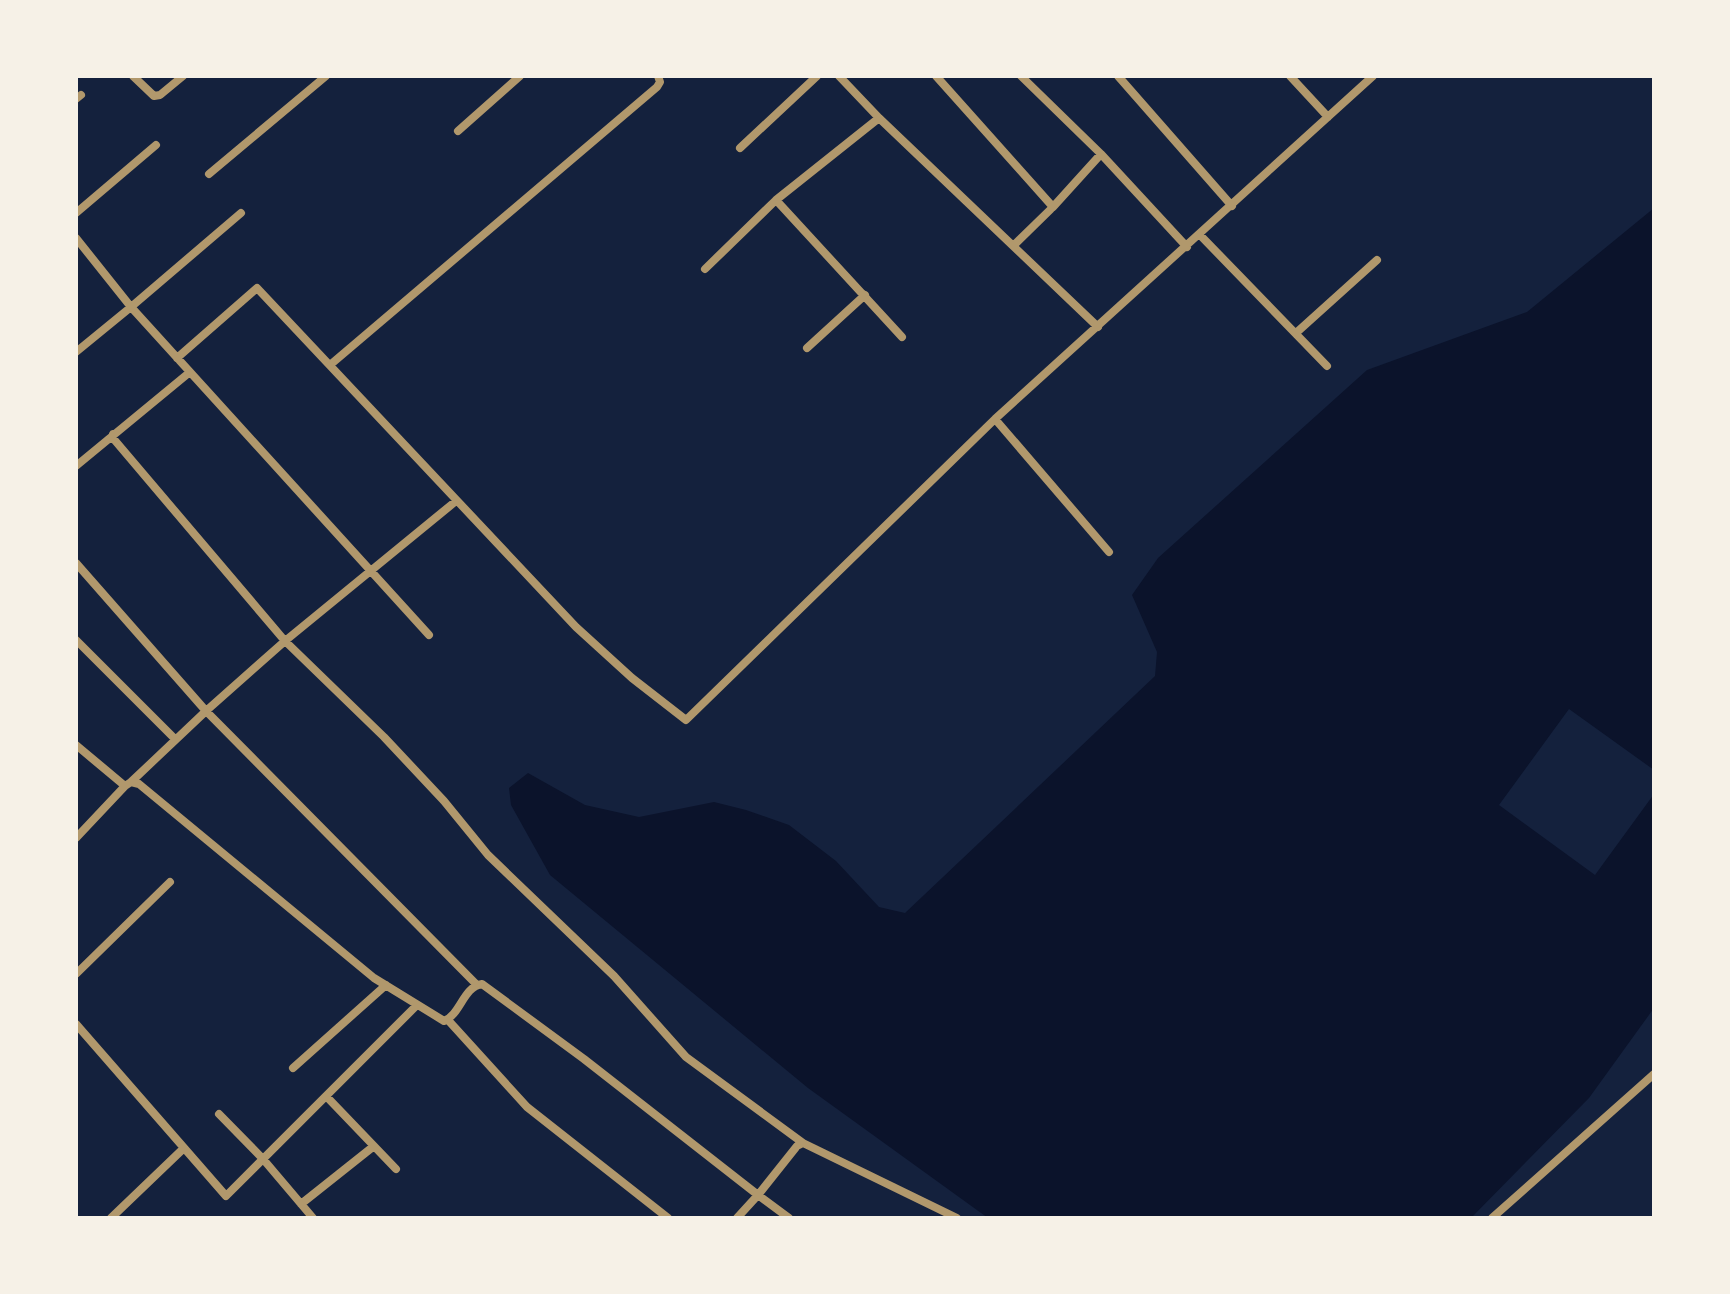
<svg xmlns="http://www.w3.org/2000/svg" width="1730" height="1294" font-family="'IBM Plex Serif',serif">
  <rect width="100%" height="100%" fill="#14213d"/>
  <path fill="#0b132b" d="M1654,208V770L1569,709L1499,805L1595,875L1654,794V1008L1589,1098L1471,1218H988L808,1088L550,875L511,805L509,788L528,773L585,805L639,817L714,802L746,810L789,825L836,861L879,907L905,913L1155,676L1157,652L1132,595L1158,558L1367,370L1527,312Z"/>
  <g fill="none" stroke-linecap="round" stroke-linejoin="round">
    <path stroke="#b1986c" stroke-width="8" d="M133,76L154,96L160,95L183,76
      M839,76L879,118L1098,327
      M936,76L1053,207L1013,246
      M1021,76L1101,154
      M1118,76L1232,206
      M1290,76L1328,117
      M76,99L81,95
      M879,118L776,200L902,337
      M458,131L520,76
      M740,148L817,76
      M209,174L326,76
      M1053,207L1101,154L1187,247
      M76,213L156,145
      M241,213L131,307L429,635
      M1200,235L1327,366
      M76,238L131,307L76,352
      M705,269L776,200
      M1296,333L1377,260
      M807,348L865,295
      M177,358L257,288L576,627L632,678L686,720L995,419L1373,76
      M330,365L657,87L660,82L658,76
      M995,419L1109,552
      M113,434L112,437L285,641L384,737L444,801L488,855L614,976L686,1057L803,1143
      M76,466L190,372
      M456,501L285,641L206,711L476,984
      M76,563L206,711L131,782
      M76,640L175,739
      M76,745L125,786
      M76,838L125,786L131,782L139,784L374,978L444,1021C461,1014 463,987 482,984L584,1059L758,1195L797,1146L803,1143L957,1218
      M76,974L170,882
      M448,1020L527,1107L668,1218
      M76,1024L226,1196L417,1005
      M293,1068L386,985
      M326,1096L396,1169
      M219,1114L263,1159L313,1218
      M301,1204L374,1146
      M111,1218L184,1148
      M737,1218L758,1195L789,1218
      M1492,1218L1654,1074"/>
  </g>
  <rect width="1730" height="1294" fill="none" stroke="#f6f1e7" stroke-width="156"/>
</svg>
